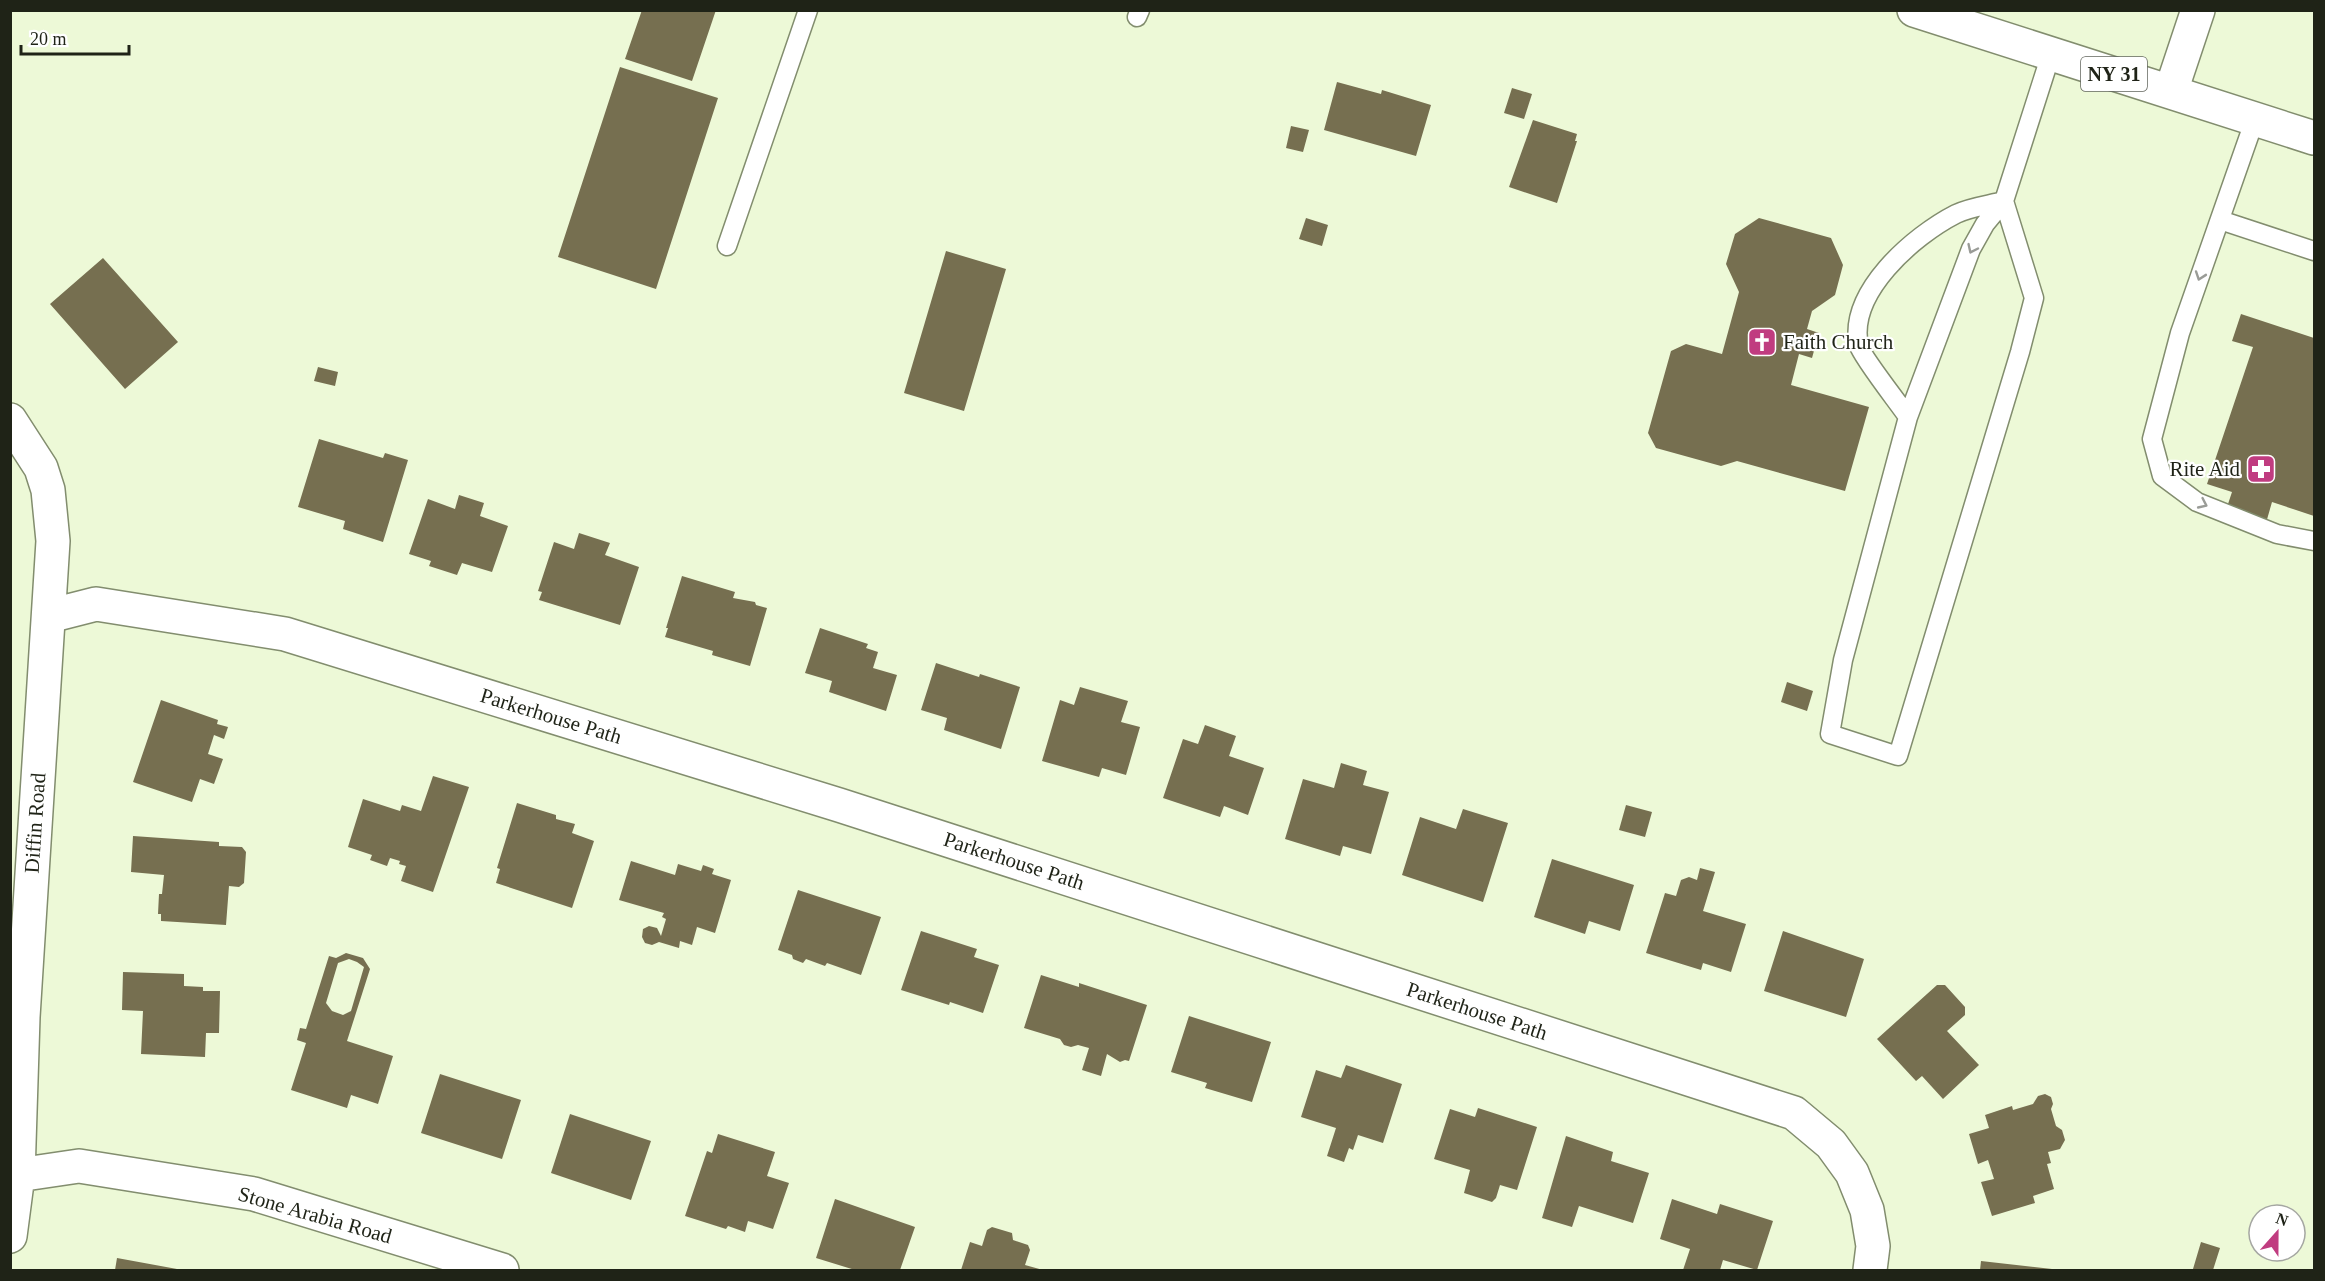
<svg xmlns="http://www.w3.org/2000/svg" width="2325" height="1281" font-family="Georgia,serif">
  <rect width="100%" height="100%" fill="#edf9d7"/>
  <path fill="#766f50" fill-rule="evenodd" d="M642,10H716L692,81L625,59Z
    M620,67L718,98L656,289L558,257Z
    M1337,82L1381,94L1382,90L1431,105L1416,156L1324,130Z
    M1512,88L1532,94L1524,119L1504,113Z
    M1533,120L1577,134L1575,141H1577L1557,203L1509,187Z
    M1291,126L1309,130L1303,152L1286,148Z
    M1306,218L1328,225L1322,246L1299,239Z
    M1759,218L1831,238L1843,265L1835,295L1812,311L1807,329L1819,333L1812,358L1799,354L1791,385L1869,407L1845,491L1737,461L1721,466L1656,448L1648,433L1671,351L1686,344L1722,354L1739,292L1726,264L1735,234Z
    M946,251L1006,269L964,411L904,393Z
    M103,258L178,342L125,389L50,304Z
    M2241,314L2314,338V516L2272,502L2266,523L2226,510L2232,492L2207,484L2253,347L2232,341Z
    M318,367L338,372L335,386L314,381Z
    M319,439L383,458L385,453L408,460L383,542L343,529L345,521L298,507Z
    M459,495L484,503L480,516L508,526L492,572L462,563L457,575L429,566L431,561L409,554L428,499L455,509Z
    M579,533L610,543L605,555L639,567L620,625L539,600L542,592L538,591L554,542L574,549Z
    M682,576L735,592L733,598L755,602L756,605L767,608L750,666L712,655L713,651L665,637L668,628H666Z
    M820,628L868,644L866,648L878,652L873,668L897,675L886,711L829,692L832,681L805,673Z
    M936,663L979,677L980,674L1020,687L1001,749L944,730L947,718L921,710Z
    M1787,682L1813,691L1807,711L1781,702Z
    M1080,687L1128,701L1121,722L1140,727L1126,775L1102,768L1099,777L1042,761L1060,700L1074,705Z
    M161,700L218,720L217,724L228,727L224,739L214,735L208,754L223,759L214,784L200,779L192,802L133,782Z
    M1205,725L1236,736L1229,756L1264,768L1248,815L1224,806L1220,817L1163,798L1183,739L1198,744Z
    M1341,763L1367,771L1363,785L1389,792L1371,854L1343,846L1340,856L1285,839L1303,779L1334,788Z
    M433,776L469,787L433,892L401,881L406,866L399,864L400,861L390,858L387,866L370,860L372,855L348,847L363,799L400,811L402,805L421,811Z
    M517,803L556,815V819L575,824L572,833L594,841L572,908L496,883L500,869L497,868Z
    M1626,805L1652,812L1645,837L1619,830Z
    M1463,809L1508,823L1483,902L1402,875L1420,817L1456,829Z
    M133,836L219,842V846L242,847L246,852L244,883L239,887L229,886L226,925L161,921V914H158L159,894H162L164,875L131,872Z
    M1552,859L1634,885L1620,931L1589,921L1585,934L1534,917Z
    M631,861L675,875L678,864L701,871L703,865L714,869L712,874L731,880L715,933L697,927L692,945L680,941L679,948L659,942L652,945L645,943L642,937L643,929L649,926L657,928L661,936L666,919L662,917L664,913L619,900Z
    M1700,868L1715,872L1703,911L1746,924L1731,972L1703,963L1701,970L1646,953L1665,893L1676,896L1681,880L1689,877L1697,880Z
    M798,890L881,917L861,975L827,963L825,966L806,959L803,963L793,959L792,955L778,950Z
    M921,931L977,949L974,957L999,965L983,1013L950,1002L949,1005L901,990Z
    M1783,931L1864,959L1846,1017L1764,991Z
    M346,953L363,958L370,969L347,1041L393,1056L378,1104L351,1095L347,1108L291,1090L306,1043L297,1040L300,1028L306,1029L329,956L336,958ZM349,959L357,962L364,967L351,1011L343,1015L332,1011L326,1003L338,963Z
    M123,972L184,974V986L203,987V991H220L219,1033H206L205,1057L141,1054L143,1011L122,1010Z
    M1041,975L1079,987V983L1147,1005L1129,1061L1125,1060L1120,1062L1107,1054L1101,1076L1082,1070L1089,1048L1078,1045L1071,1047L1064,1045L1060,1039L1024,1028Z
    M1937,985H1945L1965,1007V1015L1947,1031L1979,1065L1943,1099L1922,1076L1916,1081L1877,1039Z
    M1189,1016L1271,1042L1252,1102L1205,1088L1207,1083L1171,1072Z
    M1346,1065L1402,1084L1383,1143L1358,1135L1353,1150L1349,1148L1344,1162L1327,1156L1336,1128L1301,1117L1316,1070L1341,1078Z
    M440,1074L521,1100L502,1159L421,1133Z
    M2045,1094L2051,1097L2053,1104L2051,1109L2056,1126L2062,1130L2065,1140L2060,1149L2048,1152L2051,1163L2047,1164L2054,1189L2033,1196L2035,1203L1992,1216L1981,1182L1994,1179L1988,1160L1978,1164L1969,1134L1989,1128L1985,1115L2012,1106L2013,1110L2033,1104L2038,1096Z
    M1478,1108L1537,1127L1517,1190L1500,1185L1496,1198L1492,1202L1464,1193L1470,1170L1434,1159L1450,1109L1475,1117Z
    M570,1114L651,1141L631,1200L551,1173Z
    M718,1134L775,1152L767,1176L789,1183L773,1229L748,1221L745,1232L728,1226L726,1229L685,1216L707,1151L712,1153Z
    M1566,1136L1613,1152L1611,1161L1649,1173L1633,1223L1579,1206L1572,1227L1542,1218Z
    M835,1199L915,1227L900,1270H855L816,1258Z
    M1672,1199L1717,1214L1720,1204L1773,1221L1757,1270L1723,1260L1720,1270H1683L1690,1249L1660,1239Z
    M992,1227L1012,1233L1013,1240L1028,1245L1030,1250L1025,1265L1043,1270H961L970,1242L982,1246L987,1230Z
    M2201,1242L2220,1248L2213,1270L2193,1269Z
    M117,1258L177,1269V1270H115Z
    M1981,1261L2052,1269L2051,1270H1980Z"/>
  <g fill="none" stroke-linecap="round" stroke-linejoin="round">
    <g stroke="#828d6e" stroke-width="21">
      <path id="lane" d="M1137,17L1140,10
        M2255,119L2180,333L2152,439L2162,476L2197,502L2277,534L2314,541
        M2004,201L2034,298L2020,352L1898,756L1830,734L1843,660L1908,417C1900,405 1862,357 1859,346C1847,293 1913,236 1956,214C1970,207 1989,205 2004,201Z
        M2220,220L2314,251
        M727,246L808,10
        M1908,417L1971,249L1985,224L2004,201L2051,54"/>
    </g>
    <g stroke="#828d6e" stroke-width="36">
      <path id="street" d="M2171,91L2198,10
        M10,420L41,468L48,490L53,541L23,1017L18,1175L10,1236
        M49,616L96,604L285,634L839,805L1794,1113L1831,1144L1852,1173L1867,1210L1873,1246L1870,1270
        M18,1175L79,1166L254,1194L502,1270"/>
    </g>
    <g stroke="#828d6e" stroke-width="36">
      <path id="primary" d="M1914,10L2314,138"/>
    </g>
    <use href="#lane" stroke="#fff" stroke-width="18"/>
    <use href="#street" stroke="#fff" stroke-width="33"/>
    <use href="#primary" stroke="#fff" stroke-width="33"/>
  </g>
  <defs><path id="oneway-chevron" d="M-2-3.5L2.5 0L-2 3.5" fill="none" stroke-width="1.6" stroke-linecap="round" stroke-linejoin="round" transform="scale(1.5)"/></defs>
  <g stroke="#9a9c97">
    <use href="#oneway-chevron" transform="translate(1972 249) rotate(115)"/>
    <use href="#oneway-chevron" transform="translate(2200 276) rotate(109)"/>
    <use href="#oneway-chevron" transform="translate(2203 504) rotate(25)"/>
  </g>
  <defs>
    <g id="church-square" transform="scale(1.5)"><rect x="-9" y="-9" width="18" height="18" rx="4" fill="#c03c80" stroke="#fff"/><path d="M-1.2-6h2.4v3.5h3.3v2.4h-3.3V6h-2.4V-.1h-3.3v-2.4h3.3Z" fill="#fff"/></g>
    <g id="pharmacy-square" transform="scale(1.5)"><rect x="-9" y="-9" width="18" height="18" rx="4" fill="#c03c80" stroke="#fff"/><path d="M-2-6h4v4h4v4h-4v4h-4v-4h-4v-4h4Z" fill="#fff"/></g>
  </defs>
  <g fill-rule="evenodd">
    <use href="#church-square" x="1762" y="342"/>
    <use href="#pharmacy-square" x="2261" y="469"/>
  </g>
  <g text-anchor="middle" dominant-baseline="central" stroke-width="4.5" stroke-linejoin="round" paint-order="stroke">
    <rect fill="#fff" stroke="#62655d" stroke-width="1.5" x="2081" y="57" width="66" height="34" rx="4.5"/>
    <g font-size="20" font-weight="bold" fill="#1f2317">
      <text x="2114" y="74">NY 31</text>
    </g>
    <g font-size="21" fill="#1f2317" stroke="#fff" text-anchor="start">
      <text x="1783" y="342">Faith Church</text>
      <text x="2240" y="469" text-anchor="end">Rite Aid</text>
    </g>
    <g font-size="21" fill="#1f2317" stroke="#fff">
      <text transform="translate(551 716) rotate(17)">Parkerhouse Path</text>
      <text transform="translate(35 823) rotate(-86)">Diffin Road</text>
      <text transform="translate(1014 861) rotate(18)">Parkerhouse Path</text>
      <text transform="translate(1477 1011) rotate(18)">Parkerhouse Path</text>
      <text transform="translate(315 1215) rotate(16)">Stone Arabia Road</text>
    </g>
  </g>
  <rect width="2325" height="1281" fill="none" stroke="#1f2317" stroke-width="24"/>
  <g transform="translate(2277 1233) rotate(21)"><circle r="28" fill="#ffffff" stroke="#a5a7a2" stroke-width="1.5"/>
  <path d="M0-4.5L10 22L0 15L-10 22Z" fill="#c03c80"/>
  <text y="-9" font-size="16" font-weight="bold" text-anchor="middle" fill="#1f2317">N</text>
  </g>
  <path d="M21 45v9h108v-9" fill="none" stroke="#1f2317" stroke-width="3"/>
  <text x="30" y="45" font-size="18" fill="#1f2317" stroke="#ffffff" stroke-width="4.5" paint-order="stroke">20 m</text>
</svg>
